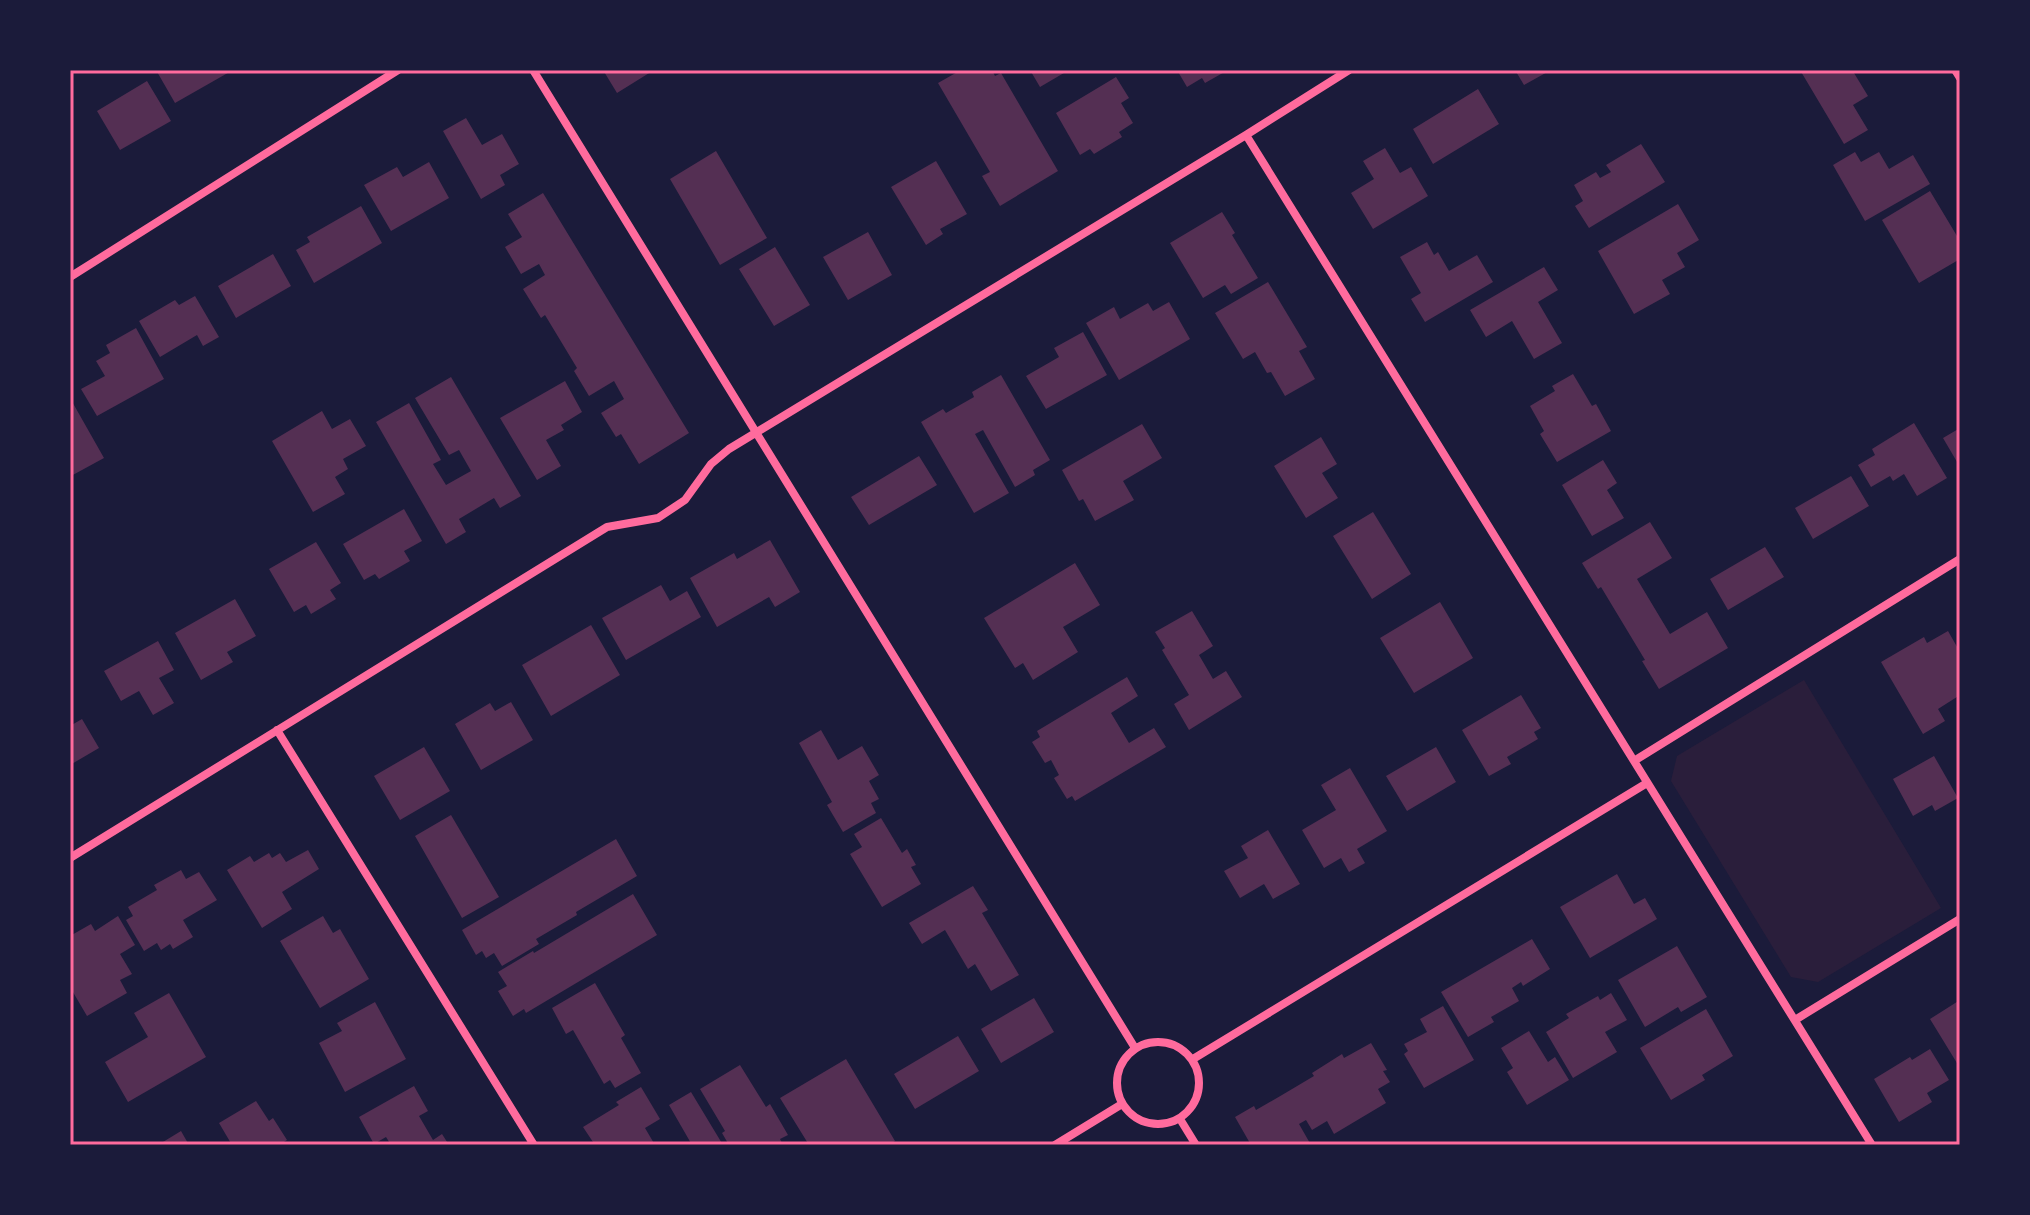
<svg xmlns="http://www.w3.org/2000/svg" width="2030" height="1215" font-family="Jost,sans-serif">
  <rect width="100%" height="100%" fill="#1b1b3a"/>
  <path fill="#2a1e3b" d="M1804,680L1941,908L1818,982L1791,977L1671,781L1677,756Z"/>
  <path fill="#542f53" d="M156,70H233L175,103Z
    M603,70H654L617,93Z
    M961,70H992L995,76L1001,73L1058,171L1000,206L982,176L990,172L938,83Z
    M1030,70H1069L1040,87Z
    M1177,70H1228L1205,83L1202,78L1187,87Z
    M1515,70H1551L1524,85Z
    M1800,70H1858L1854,73L1868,96L1853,105L1868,130L1844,144Z
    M1116,77L1129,98L1121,103L1133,123L1119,132L1122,137L1094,154L1090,149L1080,155L1056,113Z
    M147,81L171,121L120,150L97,111Z
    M1478,89L1499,124L1433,164L1413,129Z
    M466,118L482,145L502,134L519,164L500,175L505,185L481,199L443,131Z
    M1641,144L1665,182L1589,228L1575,206L1583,201L1574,185L1596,172L1600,178L1611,172L1606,165Z
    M1385,148L1400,173L1411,167L1428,196L1373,229L1351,193L1374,179L1363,161Z
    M716,151L767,238L720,265L670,179Z
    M1855,152L1861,162L1879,152L1889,169L1913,155L1930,184L1865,221L1833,165Z
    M936,161L967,214L940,229L943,234L926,245L891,187Z
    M429,162L449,198L391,231L364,185L397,167L403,177Z
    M1930,191L1960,241V259L1919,283L1882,220Z
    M543,193L689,433L639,464L621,434L616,437L601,413L624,399L614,381L589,396L574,371L577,368L545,315L541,318L523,289L545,275L539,264L521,274L505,247L522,237L508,214Z
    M1678,204L1699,240L1677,253L1685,267L1662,280L1670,294L1634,314L1598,251Z
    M361,206L382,243L314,283L296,250L310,242L307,237Z
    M1222,212L1235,233L1232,235L1258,278L1231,294L1225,285L1203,298L1170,243Z
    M868,232L892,275L848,300L823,257Z
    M1427,242L1434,255L1438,252L1449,271L1477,255L1493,282L1425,322L1411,299L1421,293L1400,257Z
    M775,247L810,305L774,326L739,269Z
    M273,254L291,286L236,318L218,286Z
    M1544,267L1558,290L1538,302L1562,343L1534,359L1512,321L1486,337L1470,310Z
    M1268,282L1307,347L1299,351L1315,379L1285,396L1271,372L1267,373L1255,352L1243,359L1215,313Z
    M195,296L219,337L203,346L197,335L160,357L139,321L175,300L179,305Z
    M1169,302L1190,339L1119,380L1086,323L1114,307L1120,319L1148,303L1153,311Z
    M136,328L164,379L97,416L81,389L105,376L96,361L110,353L106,345Z
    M1083,332L1107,375L1046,409L1026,376L1059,357L1054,348Z
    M1573,374L1592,406L1596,404L1611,431L1557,462L1540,434L1544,431L1530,406L1555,391L1552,386Z
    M1001,375L1050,460L1033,470L1035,475L1015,487L983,430L975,434L1009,493L974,513L921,422L943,409L946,413L974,397L972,392Z
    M451,377L521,496L500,508L494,498L459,519L466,532L446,544L376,422L409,403L441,460L433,464L446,485L471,471L459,450L449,455L415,398Z
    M565,381L582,412L561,425L564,430L546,440L561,466L537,480L500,418Z
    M70,398L104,458L71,476L70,474Z
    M322,411L332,429L350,419L366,446L343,459L348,469L335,477L345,494L313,512L272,441Z
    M1914,423L1947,478L1917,496L1904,474L1893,481L1890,476L1871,487L1858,465L1875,455L1872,449Z
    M1142,424L1162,458L1123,481L1134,500L1095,521L1083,499L1079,501L1062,470Z
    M1960,428V467L1943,438Z
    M1321,437L1337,464L1322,473L1338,498L1306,518L1274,466Z
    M919,456L937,485L869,525L851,497Z
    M1603,460L1617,483L1607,490L1624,518L1592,536L1562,485Z
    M1851,476L1869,506L1813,539L1795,508Z
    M404,509L422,541L404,551L410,561L379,579L375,574L364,580L343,544Z
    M1373,512L1411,574L1372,599L1333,536Z
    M1650,522L1672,558L1637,579L1670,634L1707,612L1728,648L1659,689L1642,661L1645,660L1601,587L1598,589L1582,563Z
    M770,540L800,592L775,607L769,597L717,627L690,578L734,553L737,559Z
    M316,542L341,583L330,590L336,599L311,614L306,605L294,612L269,569Z
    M1765,547L1784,577L1728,610L1710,579Z
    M1075,563L1100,605L1063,627L1078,652L1033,680L1023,663L1015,668L984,618Z
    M661,585L670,601L687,591L701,617L626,660L602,618Z
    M235,599L256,636L227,652L233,662L201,680L175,633Z
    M1440,602L1473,658L1414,693L1380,638Z
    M1192,611L1213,646L1199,655L1213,679L1226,671L1242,697L1189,730L1174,704L1189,695L1162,650L1165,648L1155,632Z
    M591,625L620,675L551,716L522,665Z
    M1948,631L1960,652V695L1938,709L1945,721L1923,734L1881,662L1924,637L1927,643Z
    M158,641L174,670L159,678L174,703L153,715L139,691L121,701L104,671Z
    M1127,677L1138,696L1111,713L1129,743L1154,728L1166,747L1075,801L1072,796L1067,799L1054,778L1059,775L1051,760L1045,763L1032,742L1040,737L1037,731Z
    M1521,695L1541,728L1534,732L1538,739L1507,757L1511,764L1489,776L1462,730Z
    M511,702L533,740L481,770L455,724L490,703L495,711Z
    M82,719L99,748L70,765V726Z
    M821,730L838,760L862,746L879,775L869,781L879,799L871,803L876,813L843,832L827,805L832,802L799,743Z
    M424,747L450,791L400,820L374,776Z
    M1436,747L1456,782L1407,811L1386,776Z
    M1934,756L1958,798L1935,811L1932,805L1913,816L1893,779Z
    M1350,768L1387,831L1357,849L1365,863L1349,872L1341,858L1324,868L1302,830L1336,810L1321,785Z
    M451,815L499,897L462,918L415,836Z
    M881,818L902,853L907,849L916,865L911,867L921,884L882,907L850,854L862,847L854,834Z
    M1268,830L1300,884L1273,899L1264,884L1240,898L1224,871L1248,858L1241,846Z
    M616,839L637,876L576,912L577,915L536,939L539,944L502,966L494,953L486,958L482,951L476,955L462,930Z
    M308,850L319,869L282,892L292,909L262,928L227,870L250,856L254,862L269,853L272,858L280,853L286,862Z
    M181,870L186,879L199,872L217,900L183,920L193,937L173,949L170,944L161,950L157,943L144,951L126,920L133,916L128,907L157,890L154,885Z
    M1617,874L1634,904L1645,898L1657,919L1590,958L1560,907Z
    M973,886L988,910L982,913L1019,975L991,991L975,964L968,969L945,930L922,944L909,923Z
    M633,894L657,935L526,1013L524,1009L513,1016L498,991L507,986L498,972L533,951L534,953Z
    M118,916L135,945L120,954L132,974L120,980L127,993L87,1016L70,987V936L91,924L95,931Z
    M323,916L333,933L340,929L369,979L320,1008L280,941Z
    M1532,939L1550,969L1523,986L1521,982L1512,988L1519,1001L1491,1017L1494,1022L1468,1037L1441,992Z
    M1677,946L1707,997L1681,1012L1678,1007L1645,1027L1618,980Z
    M595,983L625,1035L621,1038L641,1073L615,1088L610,1080L604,1084L573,1030L566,1034L552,1008Z
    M169,993L206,1057L128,1102L105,1062L148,1037L134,1013Z
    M1611,993L1627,1020L1605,1032L1617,1052L1573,1078L1546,1032L1569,1018L1566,1014L1598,996L1600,1000Z
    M1034,998L1054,1032L1001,1063L981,1029Z
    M1960,1000V1068L1930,1019Z
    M375,1002L406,1059L345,1092L319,1043L342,1031L337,1023Z
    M1443,1006L1474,1060L1424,1088L1404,1054L1408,1051L1404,1044L1427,1032L1420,1019Z
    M1706,1009L1733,1056L1702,1075L1705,1080L1671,1100L1640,1048Z
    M1529,1031L1548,1062L1555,1057L1569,1080L1527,1105L1507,1072L1513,1068L1501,1048Z
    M958,1036L979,1071L915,1109L894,1074Z
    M1371,1043L1387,1070L1383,1071L1390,1082L1378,1089L1386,1103L1334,1134L1327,1121L1312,1130L1306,1120L1299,1124L1311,1145H1251L1235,1117L1254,1106L1256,1110L1282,1095L1314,1076L1312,1073L1342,1054L1344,1058Z
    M1930,1049L1949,1080L1927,1093L1932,1102L1899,1122L1874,1079L1910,1057L1912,1060Z
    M846,1059L895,1141L888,1145H855L853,1142L848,1145H809L780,1098Z
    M740,1065L766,1107L770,1104L788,1135L780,1139L783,1145H729L722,1133L725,1131L700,1089Z
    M414,1086L428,1111L419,1116L433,1140L442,1134L449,1145H391L386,1137L374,1144L359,1117Z
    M641,1087L660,1119L645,1128L655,1145H595L583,1127L619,1105L616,1102Z
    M691,1092L723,1145H692L669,1105Z
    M256,1101L269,1121L273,1118L287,1140L279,1145H232L219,1123Z
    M181,1131L189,1145H158Z"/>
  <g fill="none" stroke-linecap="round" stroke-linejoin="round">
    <path stroke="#ff6b9d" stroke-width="8" d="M533,70L1135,1048
      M1955,70L1960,78
      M1246,135L1872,1145
      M70,277L398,70
      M277,730L534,1145
      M1634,761L1960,559
      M70,858L607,527L658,518L685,500L711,464L729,449L1246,135L1349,70
      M1795,1020L1960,919
      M1117 1083a41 41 0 1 1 82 0a41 41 0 1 1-82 0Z
      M1193,1059L1647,783
      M1180,1119L1196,1145
      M1055,1145L1122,1104"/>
  </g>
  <rect width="2030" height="1215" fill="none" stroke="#1b1b3a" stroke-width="144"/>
  <rect x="72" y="72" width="1886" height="1071" fill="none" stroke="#ff6b9d" stroke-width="3"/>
</svg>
